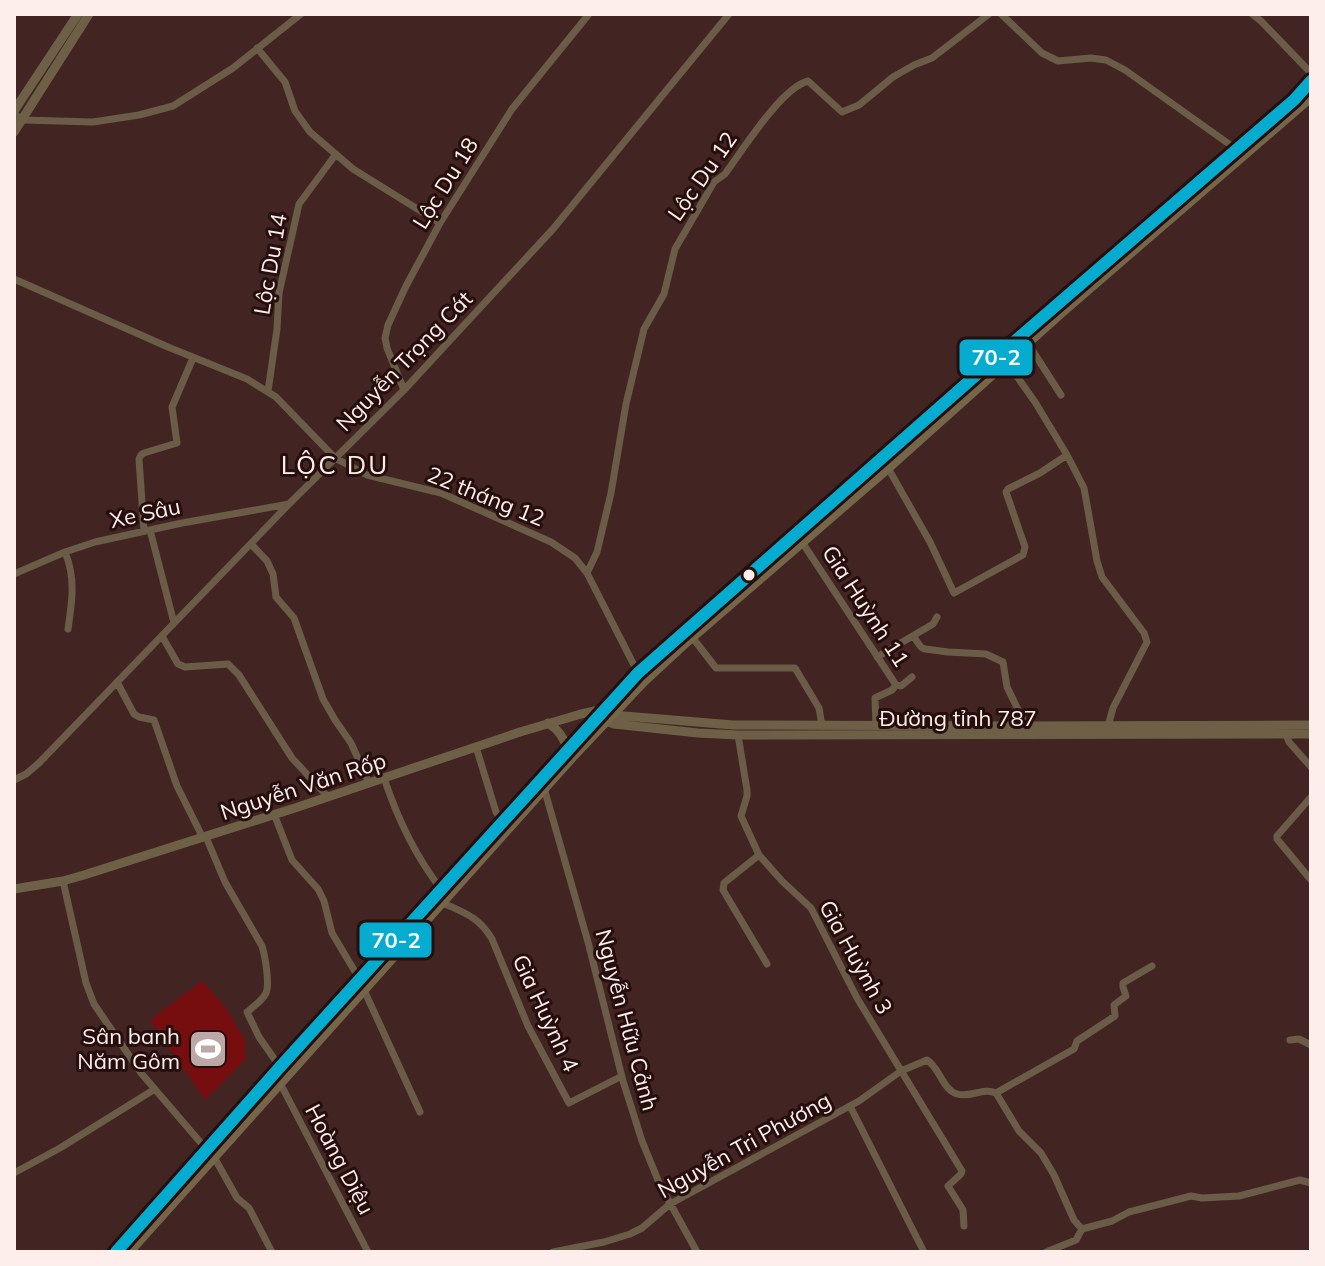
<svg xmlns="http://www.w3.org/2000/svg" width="1325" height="1266" font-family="Mulish,sans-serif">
  <rect width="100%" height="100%" fill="#422523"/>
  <path fill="#760d0f" d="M202,981L226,1008L245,1040L246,1059L205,1100L150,1020Z"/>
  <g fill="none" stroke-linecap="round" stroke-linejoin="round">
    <path stroke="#6a5c46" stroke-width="7" d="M1001,14L1042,53L1058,61L1091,58L1106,60L1125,70L1236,149
      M1252,14L1261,21L1311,73
      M257,48L285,82L295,111L310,132L353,169L440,223
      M14,114L23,120L93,122L139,115L173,106L233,68L301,14
      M14,279L168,347L247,379L276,397L335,458L367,475L441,493L551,542L575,558L587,573L638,673
      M1027,342L1061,395
      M1006,361L1035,402L1067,455L1084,488L1097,561L1102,577L1144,633L1147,642L1113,708L1108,726
      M404,390L387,348L385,338L388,325L406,286L440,223L512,109L589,14
      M268,391L277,329L279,293L299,204L336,154
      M888,468L930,542L954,593L1023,555L1025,547L1006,492L1008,489L1040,473L1067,455
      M150,530L174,623
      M144,531L139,459L141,455L144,453L177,443L172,407L193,358
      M802,542L896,685
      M251,544L267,561L273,574L276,597L294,618L323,699L335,720L351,743L369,783
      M65,552C76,578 72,602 68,629
      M587,573L597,552L611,493L626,404L644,329L664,294L675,249L714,182L725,174C742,151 781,88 808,81L842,112L859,105L893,77L914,65L932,58L989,14
      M14,574L65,552L95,542L182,523L289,504
      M162,636L178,664L185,667L228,664L239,675L292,758L328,797
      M913,636L921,647L925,649L948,652L986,654L1003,662L1007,687L1026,726
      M692,637L716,668H795L819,708L822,726
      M877,657L933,624L937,617
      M117,682L134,714L139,717L154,720L177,786L203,838
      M876,726L875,698L892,690L896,685L901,686L912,677
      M1286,734L1289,742L1311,767
      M738,735L747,790V796L741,816L759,855L782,881L811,908L857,998L962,1171L961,1174L948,1186L963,1210L964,1226
      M476,747L496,812L503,822
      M384,778C397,817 416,857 441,889
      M14,780L26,774L39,763L289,504L404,390L553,229L729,14
      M544,788L588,942L623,1081L642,1141L660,1185L697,1252
      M1311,797L1277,836V839L1311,880
      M274,814L292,860L318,889L324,901L332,933L360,980
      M206,837L225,882L262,946C265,956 270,984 266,993C263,1000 253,1007 247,1012L259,1037L280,1067
      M759,855L724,883L723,890L767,964
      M63,881L86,983L94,1004L141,1073L207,1150
      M443,903C465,913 479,917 492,939L528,1026L569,1103L622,1076
      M364,990L420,1112
      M1290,1040L1299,1039L1311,1045
      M280,1083L368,1252
      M996,1093L1074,1049L1077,1041L1115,1016L1114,1005L1126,996L1123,987V983L1152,966
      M850,1106L924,1252
      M214,1157L237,1198L249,1208L272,1252
      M14,1173L60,1148L155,1089
      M553,1252L604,1242L630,1234L642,1228L670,1204L859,1101L901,1071L927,1060C940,1068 942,1089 957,1094C971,1098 983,1087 996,1093L1019,1131L1041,1153L1054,1175L1074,1220L1082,1229L1112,1221L1129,1212L1191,1196L1202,1198L1239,1196L1300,1180L1311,1183
      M1046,1252L1076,1240L1082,1229"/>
    <path stroke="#6e6047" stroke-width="9" d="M14,111L78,14
      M14,132L89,14
      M612,715L733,725L1026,726L1311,725
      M606,721L614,724L698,733L738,735L1311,734
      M548,723C559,730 563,737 568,750
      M14,889L63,881L84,875L298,807L520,732L581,714L595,711L601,712"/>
    <path stroke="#75664a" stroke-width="10" d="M116,1252L280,1067L638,673L1000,354L1294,100L1311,81
      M129,1252L575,754L644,681L683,645L888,468L1062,312L1311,97"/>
    <g stroke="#260e0c" stroke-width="18">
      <path id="bus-1" d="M116,1252L280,1067L638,673L1000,354L1294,100L1311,81"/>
    </g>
    <use href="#bus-1" stroke="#06acd0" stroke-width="12"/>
  </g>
  <defs>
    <g id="stadium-square" transform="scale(2)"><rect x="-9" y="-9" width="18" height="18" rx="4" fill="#bca8a6" stroke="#260e0c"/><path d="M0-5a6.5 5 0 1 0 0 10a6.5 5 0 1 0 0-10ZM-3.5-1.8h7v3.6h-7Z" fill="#fff"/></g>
  </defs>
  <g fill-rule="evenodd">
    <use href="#stadium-square" x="208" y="1049"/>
  </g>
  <circle fill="#fdeeec" stroke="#260e0c" stroke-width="3" cx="749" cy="575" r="7"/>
  <g text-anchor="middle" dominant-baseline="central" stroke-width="6" stroke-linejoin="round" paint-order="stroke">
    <g font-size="22" fill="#fdeeec" stroke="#260e0c">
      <text transform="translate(702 176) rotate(-55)">Lộc Du 12</text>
      <text transform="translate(445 183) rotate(-58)">Lộc Du 18</text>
      <text transform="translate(270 264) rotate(-80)">Lộc Du 14</text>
      <text transform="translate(404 361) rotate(-46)">Nguyễn Trọng Cát</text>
      <text transform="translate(486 496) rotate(22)">22 tháng 12</text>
      <text transform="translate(145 513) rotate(-12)">Xe Sâu</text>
      <text transform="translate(866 606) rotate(57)">Gia Huỳnh 11</text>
      <text x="958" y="718">Đường tỉnh 787</text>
      <text transform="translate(303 786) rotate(-18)">Nguyễn Văn Rốp</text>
      <text transform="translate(856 957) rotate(61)">Gia Huỳnh 3</text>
      <text transform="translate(546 1013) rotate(65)">Gia Huỳnh 4</text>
      <text transform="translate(627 1020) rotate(75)">Nguyễn Hữu Cảnh</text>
      <text transform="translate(744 1145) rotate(-29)">Nguyễn Tri Phương</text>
      <text transform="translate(340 1159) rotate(62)">Hoàng Diệu</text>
    </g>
    <g font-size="22" fill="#fdeeec" stroke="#260e0c" text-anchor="end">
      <text x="180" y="1036">Sân banh<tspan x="180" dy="25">Năm Gôm</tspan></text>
    </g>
    <g font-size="26" letter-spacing="2" fill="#fdeeec" stroke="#260e0c">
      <text x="335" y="464">LỘC DU</text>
    </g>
  </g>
  <g stroke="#260e0c" stroke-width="3">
    <rect x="958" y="338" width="76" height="39" rx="8" fill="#06acd0"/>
    <rect x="358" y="921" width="75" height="38" rx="8" fill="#06acd0"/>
  </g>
  <g font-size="22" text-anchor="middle" font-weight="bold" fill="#fff">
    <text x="996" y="365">70-2</text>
    <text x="396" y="948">70-2</text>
  </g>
  <rect width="1325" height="1266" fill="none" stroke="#fdeeec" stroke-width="32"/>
</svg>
